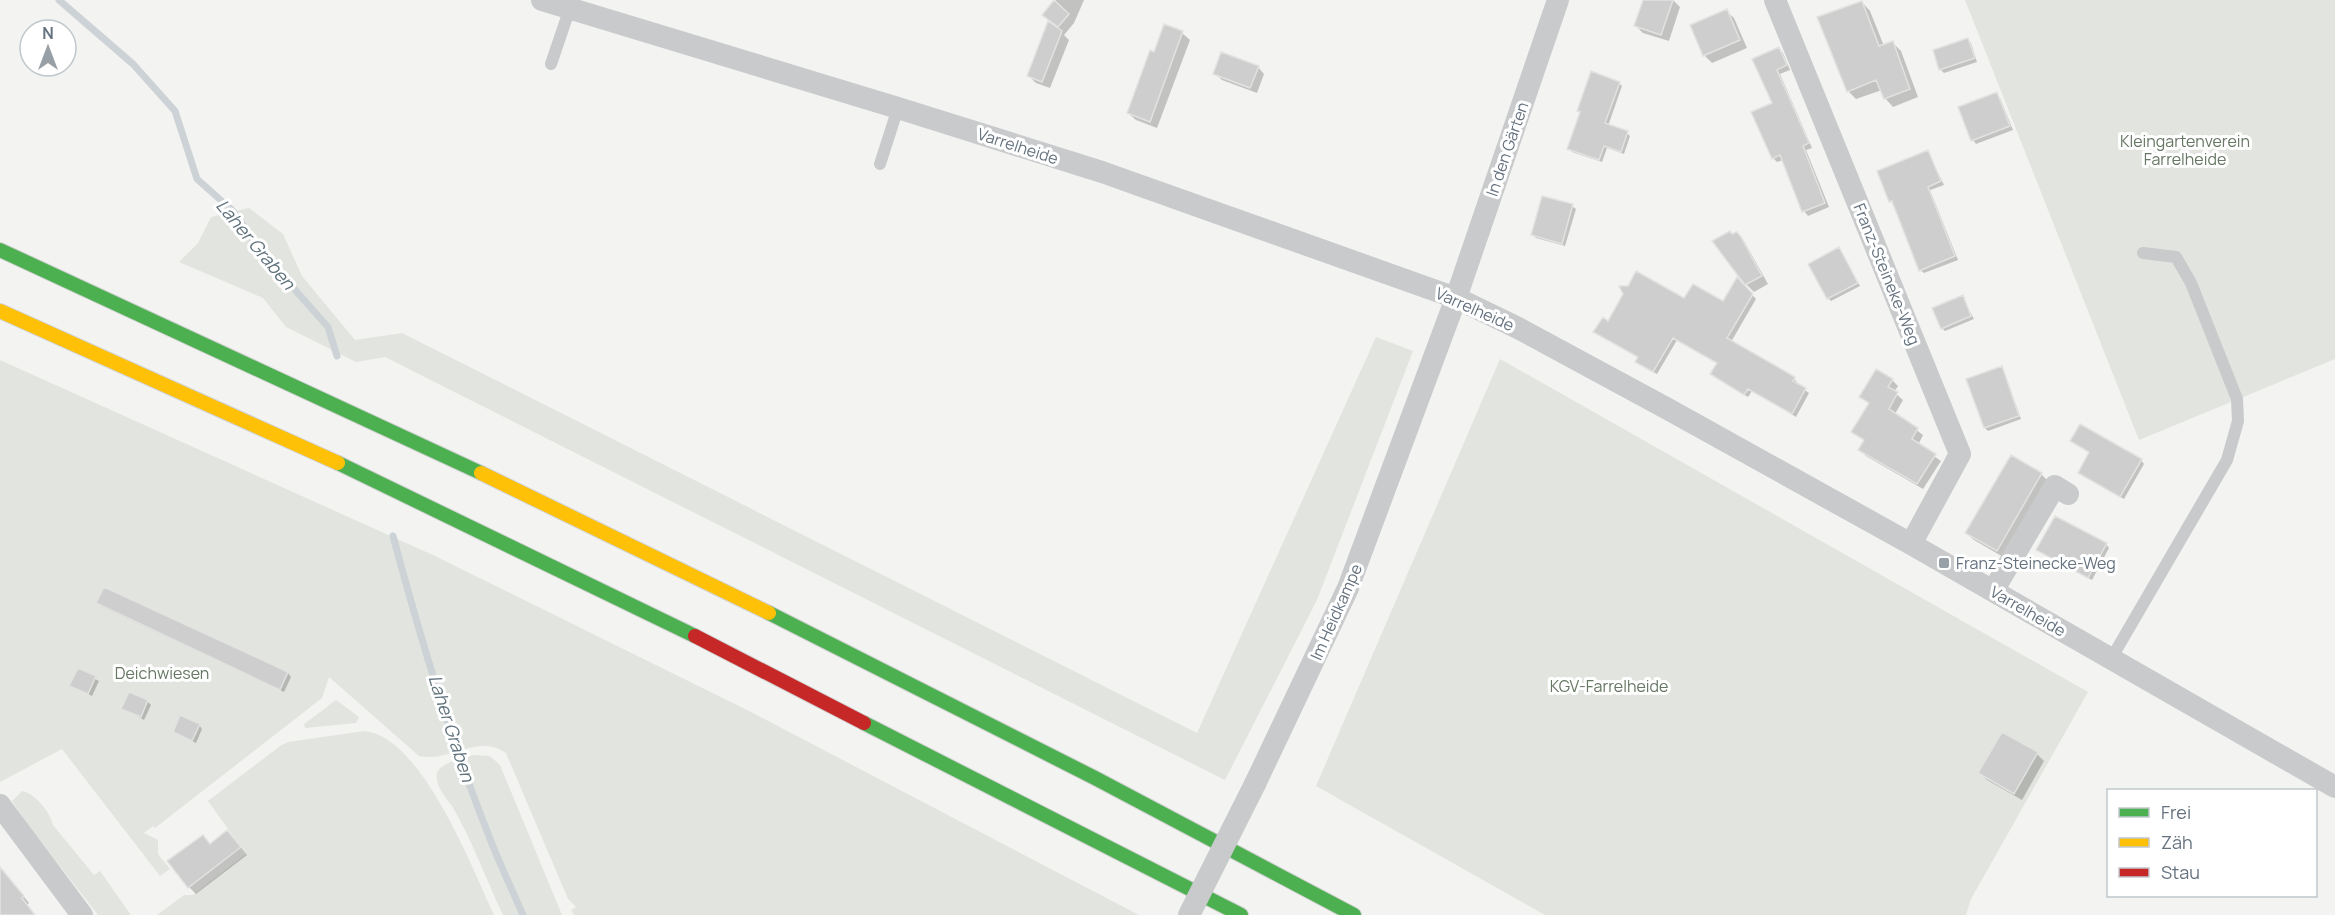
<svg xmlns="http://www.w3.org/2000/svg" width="2335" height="915" font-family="Manrope,sans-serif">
  <rect width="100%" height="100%" fill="#f3f3f1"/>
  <path fill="#e2e5df" d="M1965,0H2335V359L2139,440Z
    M249,208L283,234L302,276L355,340L402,333L1197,733L1376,337L1413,351L1317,600L1225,780L385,357L356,362L286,327L263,298L179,262L198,243L211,217Z
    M1500,359L2088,692L1971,899L1966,915H1545L1316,786Z
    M0,360L435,556L751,712L1139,915H574L571,910L576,907L568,899L506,753C476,733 451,763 419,756L329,677L322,698L155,828L153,826L144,833L158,840V854L170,869L160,876L62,749L0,782Z
    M336,700L359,717L356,723L305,728L304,724Z
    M364,731C421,735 472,868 494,915H157L184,895H193L246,854L208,801L280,746L288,742Z
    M473,755L490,756L500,765L562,915H503C486,879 472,840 452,806C446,798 434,784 437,773C441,762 463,759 473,755Z
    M22,791C35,793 50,812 53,825L94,875L100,871L131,915H98L30,828L12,801Z"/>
  <path fill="#0003" d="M1056,0H1084L1074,23L1064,35L1069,40L1050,88L1036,83L1029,76L1056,27L1044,15Z
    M1645,0H1673L1680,7L1669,41L1643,33L1636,26Z
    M1862,2L1870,11L1884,46L1893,43L1901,51L1918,97L1893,107L1885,98L1882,90L1856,99L1848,91Z
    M1726,11L1734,18L1747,48L1712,63L1705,56L1692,26Z
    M1182,33L1190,40L1157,128L1136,120L1128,113Z
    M1968,40L1971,43L1977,62L1944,73L1941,70L1934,51Z
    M1779,49L1783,53L1790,70L1780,74L1812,148L1806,150L1829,207L1808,216L1804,211L1783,160L1777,162L1773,158L1774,104L1754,60Z
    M1258,67L1264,74L1257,93L1222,80L1215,73Z
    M1619,83L1622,86L1608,126L1627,133L1630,136L1624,154L1607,148L1602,162L1572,152L1569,149L1581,113L1579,111Z
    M1997,94L2000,98L2013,130L1976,144L1973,140Z
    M1928,152L1944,185L1930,190L1958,260L1924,273L1920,270L1879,172Z
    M1572,206L1576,209L1565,246L1536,238L1533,235Z
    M1736,233L1744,241L1768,284L1754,292L1746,284L1733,236Z
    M1839,249L1860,286L1831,301L1828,298Z
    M1738,279L1756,299L1731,342L1794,379L1797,382L1796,384L1809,393L1796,417L1752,391L1748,397L1715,377L1712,374L1718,364L1677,340L1657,374L1641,365L1639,358L1595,332L1609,323L1685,300L1724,303Z
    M1962,297L1974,319L1945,331L1942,328Z
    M2001,368L2004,371L2021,419L1988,431L1985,428Z
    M1892,380L1898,386L1894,392L1903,400L1895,414L1923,435L1918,445L1941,461L1923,489L1866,456L1860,450L1865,441L1853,432L1870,405L1861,397Z
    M2072,441L2141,460L2144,464L2124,499L2083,476L2090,453Z
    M2041,474L2048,481L2005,558L1974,540L1966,533Z
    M2106,544L2109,548L2092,580L2038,550Z
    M105,589L288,673L291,677L284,692L101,606L98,603Z
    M78,670L99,681L92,696L71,685Z
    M147,701L151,705L144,720L123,708Z
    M199,725L202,729L196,743L174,732Z
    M2037,754L2044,761L2022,800L1987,780L1980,773Z
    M235,840L247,855L196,894L189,887L211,845Z
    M0,867L29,903L27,905L35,915H2L0,913Z"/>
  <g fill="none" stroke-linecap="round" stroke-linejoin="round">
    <path stroke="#ccd2d6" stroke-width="7" d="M59,0L133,64L175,111L197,179L233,211L264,255L328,327L337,356
      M393,536C420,637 450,739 489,836C499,863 512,889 523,915"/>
  </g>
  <path fill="#cecece" stroke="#e2e2e1" stroke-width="1.5" d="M1054,0L1069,14L1058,27L1042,15Z
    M1643,0H1673L1661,35L1634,26Z
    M1862,1L1879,46L1893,41L1910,89L1884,99L1876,80L1847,92L1817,17Z
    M1727,9L1740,40L1703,56L1690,25Z
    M1048,21L1062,31L1042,82L1027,76Z
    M1164,24L1183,31L1150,122L1127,113L1150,50L1154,52Z
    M1968,38L1975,58L1939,70L1933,50Z
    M1779,47L1787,65L1777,70L1809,143L1803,146L1825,203L1802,212L1780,155L1772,159L1751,112L1772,103L1752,59Z
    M1221,52L1259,66L1250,88L1213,74Z
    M1591,71L1620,82L1605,123L1628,131L1621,152L1604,146L1599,160L1567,149L1580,112L1577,111Z
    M1997,92L2010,126L1971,141L1958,107Z
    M1928,150L1941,181L1928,187L1955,256L1919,271L1892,201L1889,202L1877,171Z
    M1542,196L1573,204L1562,244L1531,235Z
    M1730,231L1732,234L1737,232L1741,237L1762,276L1745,285L1712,241Z
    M1839,247L1858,283L1827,299L1808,264Z
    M1636,271L1684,298L1693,284L1723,301L1737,277L1753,294L1727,338L1795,377L1793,381L1806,388L1792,414L1748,389L1744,395L1710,374L1717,363L1673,338L1653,372L1635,362L1638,357L1593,332L1603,317L1608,321L1623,294L1619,286H1628Z
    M1963,295L1971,316L1941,329L1932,308Z
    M2002,366L2019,416L1984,428L1966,379Z
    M1876,369L1893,379L1888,387L1898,392L1889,409L1918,428L1912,439L1936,454L1917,484L1858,450L1864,440L1851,432L1869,403L1859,397Z
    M2080,424L2142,459L2120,497L2078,473L2089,452L2070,441Z
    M2011,455L2042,473L1997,551L1965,533Z
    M2055,516L2107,543L2088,578L2036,550Z
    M104,587L288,672L280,690L96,603Z
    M78,668L96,676L88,694L69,686Z
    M129,692L148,700L141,717L121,709Z
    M180,715L200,724L192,741L173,732Z
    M2002,732L2038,752L2014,794L1978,773Z
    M227,830L241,847L188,888L167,861L203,835L210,844Z
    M0,867L24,896L22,898L35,915H0Z"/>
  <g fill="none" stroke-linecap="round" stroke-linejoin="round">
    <g stroke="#d0d1d1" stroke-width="16">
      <path id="fast" d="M0,250L481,473
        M338,463L695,636
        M769,613L1095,778L1354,915
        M864,723L1241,915"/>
    </g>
    <g stroke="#d0d1d1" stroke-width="16">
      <path id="slow" d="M0,311L338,463
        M481,473L769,613"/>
    </g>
    <g stroke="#d0d1d1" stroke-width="16">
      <path id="jam" d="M695,636L864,723"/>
    </g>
    <path stroke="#c8cacb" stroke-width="12" d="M551,64L570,8
      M880,164L898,108
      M2111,659L2227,460L2238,421L2237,399L2191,283L2176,257L2143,253"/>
    <path stroke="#c8cacb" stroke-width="22" d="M542,0L898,108L1102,172L1456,298L1518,328L1666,408L1911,544L2335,787
      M1775,0L1960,454L1911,544
      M1993,591L2055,486L2068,494
      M1255,784L1348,588L1456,298L1558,0
      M0,805L82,915"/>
    <use href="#fast" stroke="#4caf50" stroke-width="14"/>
    <use href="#slow" stroke="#ffc107" stroke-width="14"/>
    <use href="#jam" stroke="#c62828" stroke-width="14"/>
    <path stroke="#c8cacb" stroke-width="22" d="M1189,915L1255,784"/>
  </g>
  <rect fill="#979fa7" stroke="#fff" stroke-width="2" x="1938" y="557" width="12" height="12" rx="3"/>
  <g text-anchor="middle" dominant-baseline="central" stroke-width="6" stroke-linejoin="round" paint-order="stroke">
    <g font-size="16" fill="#667763" stroke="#fff">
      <text x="2185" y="141">Kleingartenverein<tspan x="2185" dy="18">Farrelheide</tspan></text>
      <text x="162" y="673">Deichwiesen</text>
      <text x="1609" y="686">KGV-Farrelheide</text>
    </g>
    <g font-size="16" fill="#65727f" stroke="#fff">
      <text transform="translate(1018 146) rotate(18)">Varrelheide</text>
      <text transform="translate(1507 149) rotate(-71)">In den Gärten</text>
      <text transform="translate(1887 274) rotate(68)">Franz-Steineke-Weg</text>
      <text transform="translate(1475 309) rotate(24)">Varrelheide</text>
      <text transform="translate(2028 611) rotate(30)">Varrelheide</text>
      <text transform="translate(1336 612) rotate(-66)">Im Heidkampe</text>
    </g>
    <g font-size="16" fill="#65727f" stroke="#fff" text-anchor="start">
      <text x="1956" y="563">Franz-Steinecke-Weg</text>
    </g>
    <g font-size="18" font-style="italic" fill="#60737d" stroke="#fff">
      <text transform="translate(256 244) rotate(50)">Laher Graben</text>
      <text transform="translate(452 728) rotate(72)">Laher Graben</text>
    </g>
  </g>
  <rect x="2107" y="789" width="210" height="108" fill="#ffffff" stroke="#c1c7cc" stroke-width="1.5"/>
  <rect x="2119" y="808" width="30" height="9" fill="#4caf50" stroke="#c1c7cc" stroke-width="1.5"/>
  <text x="2161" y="819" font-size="18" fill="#65727f">Frei</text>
  <rect x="2119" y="838" width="30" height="9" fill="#ffc107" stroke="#c1c7cc" stroke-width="1.5"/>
  <text x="2161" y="849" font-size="18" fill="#65727f">Zäh</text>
  <rect x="2119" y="868" width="30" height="9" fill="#c62828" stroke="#c1c7cc" stroke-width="1.5"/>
  <text x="2161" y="879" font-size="18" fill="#65727f">Stau</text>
  <g transform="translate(48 48)"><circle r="28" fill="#ffffff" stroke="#c1c7cc" stroke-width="1.5"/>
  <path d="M0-4.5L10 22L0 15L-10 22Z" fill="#979fa7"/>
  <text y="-9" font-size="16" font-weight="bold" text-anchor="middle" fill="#65727f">N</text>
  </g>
</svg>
